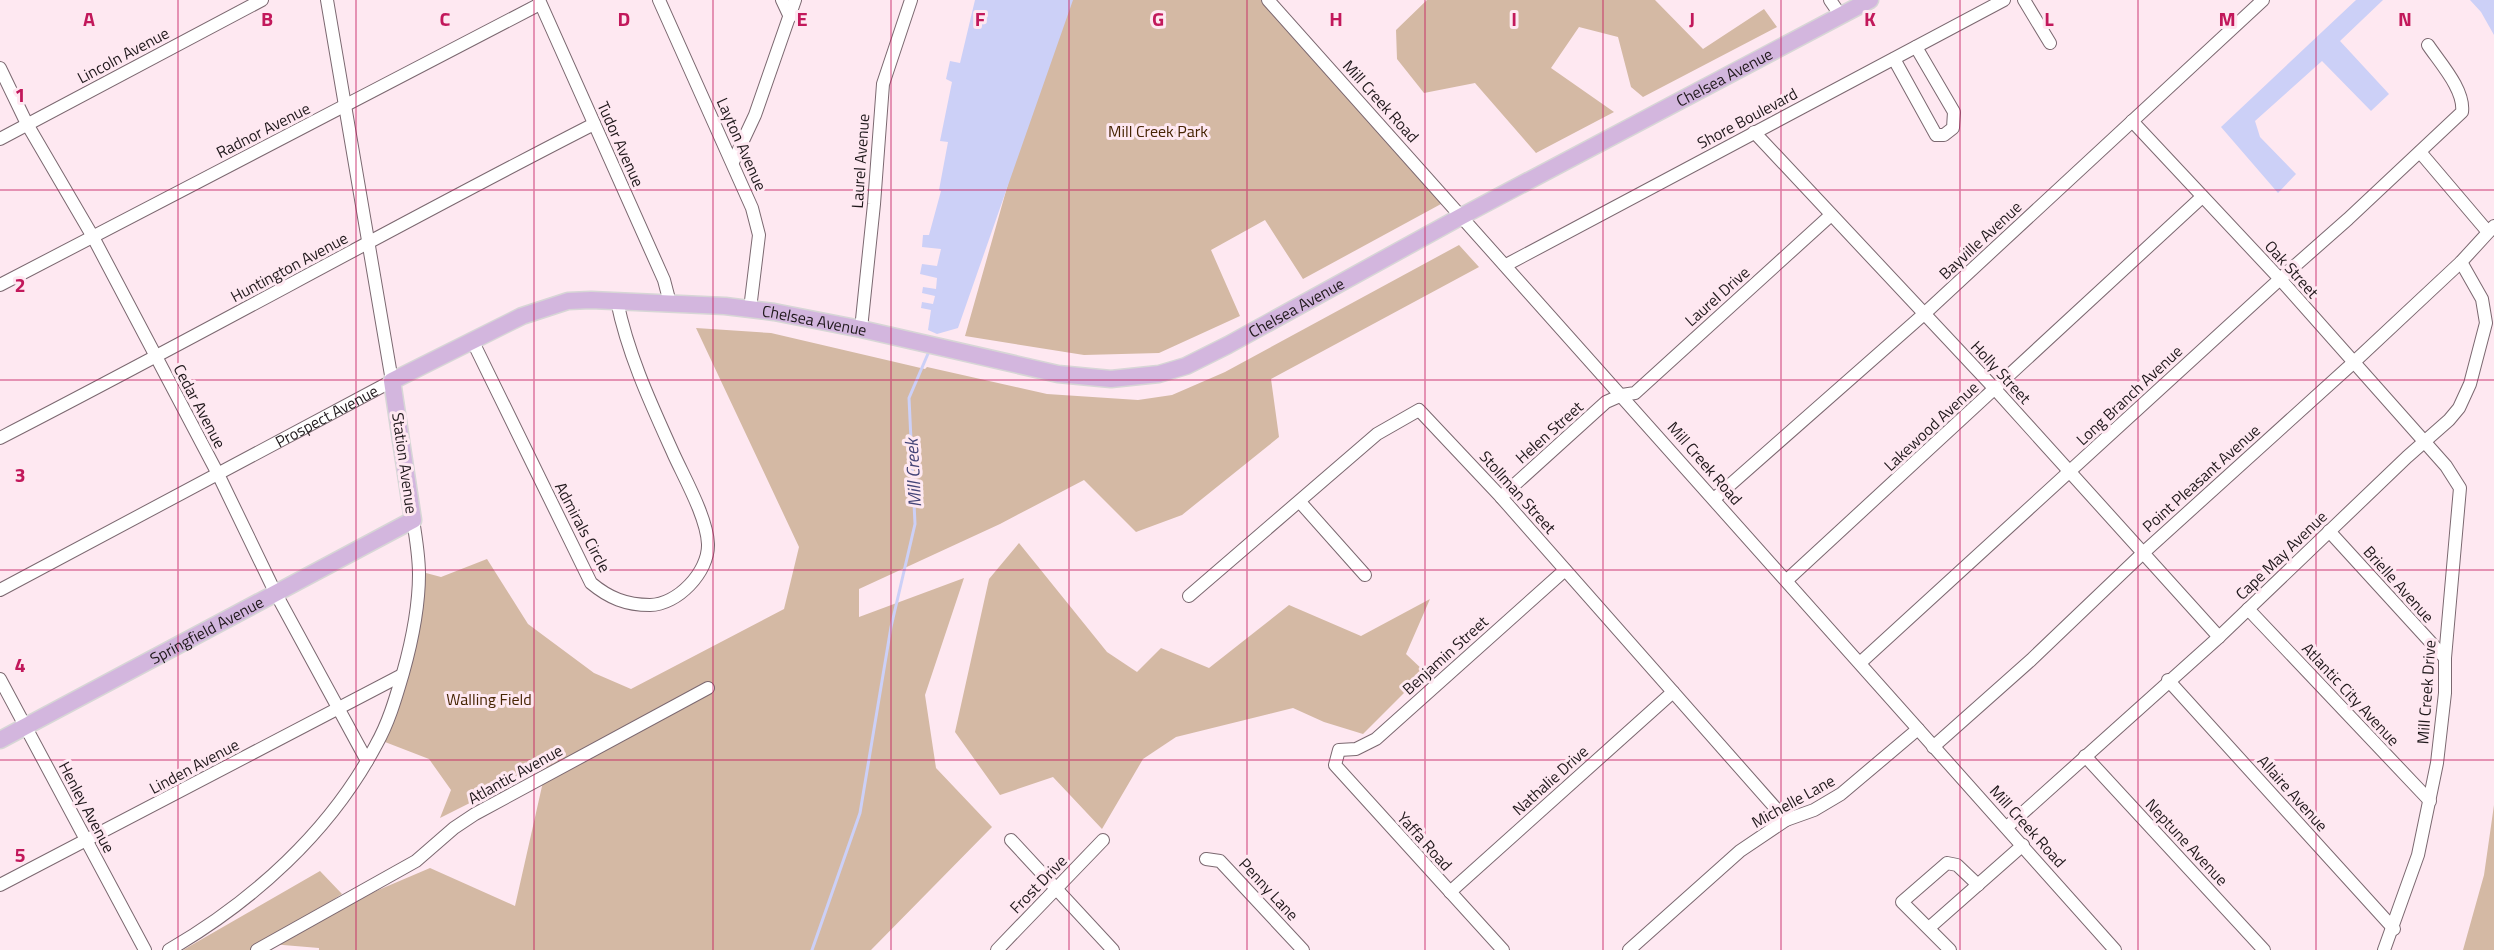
<svg xmlns="http://www.w3.org/2000/svg" width="2494" height="950" font-family="'Titillium Web',sans-serif">
  <rect width="100%" height="100%" fill="#fee8f1"/>
  <path fill="#d4b9a4" d="M1060,0H1272L1452,198L1303,279L1265,220L1211,250L1240,316L1159,353L1084,355L965,336Z
    M1427,0H1655L1703,49L1764,9L1777,27L1643,97L1631,87L1618,37L1579,27L1551,68L1614,112L1536,153L1475,83L1424,93L1397,59L1396,30Z
    M1459,245L1479,267L1271,379L1279,437L1182,515L1136,532L1084,480L1000,524L859,589V617L964,578L925,695L936,768L992,827L871,950H319V948L271,944L348,903L430,868L515,906L547,764L440,818L451,790L429,759L385,742L414,654L426,573L441,577L487,559L528,624L594,673L631,689L784,609L799,547L696,328L771,333L925,369L927,367L1047,394L1138,400L1172,395L1225,372Z
    M1019,543L1107,652L1137,672L1161,648L1209,668L1289,605L1361,636L1430,599L1406,654L1425,672L1363,734L1324,722L1293,708L1176,737L1143,759L1102,829L1053,777L1000,795L955,732L989,579Z
    M2494,805V950H2463L2484,875Z
    M320,871L342,894L256,950H183Z"/>
  <path fill="#ccd0f7" d="M975,0H1073L958,328L937,334L928,330L931,310L921,308L922,302L933,304L935,296L922,293L923,287L936,289L937,278L920,274L922,264L937,266L941,249L922,247L923,235H929L941,191L939,190L948,142L940,141L952,82L946,79L950,61L960,63Z
    M2356,0H2383L2340,41L2389,94L2371,111L2322,61L2255,121L2260,137L2296,174L2278,193L2221,127Z
    M2470,0H2494V35L2481,12Z"/>
  <g fill="none" stroke-linecap="round" stroke-linejoin="round">
    <path stroke="#ccd0f7" stroke-width="3" d="M812,950L860,813L891,627L915,524L909,398L930,349"/>
    <g stroke="#7b6870" stroke-width="14">
      <g id="minor">
        <path d="M539,0L664,280L670,303"/>
        <path d="M659,0L752,208L759,235L750,309"/>
        <path d="M782,0L790,17"/>
        <path d="M1268,0L2115,950"/>
        <path d="M1830,0L1841,16"/>
        <path d="M2024,0L2050,43"/>
        <path d="M1894,59L1936,135H1944L1953,128L1954,112L1916,47"/>
        <path d="M0,68L27,124L93,237L218,474L275,592L367,761"/>
        <path d="M2132,121L2280,279L2446,466L2460,488L2445,658V693L2437,763L2418,855L2384,950"/>
        <path d="M1754,132L1995,389L2219,637"/>
        <path d="M0,139L262,0"/>
        <path d="M2420,152L2488,232"/>
        <path d="M733,162L755,115L795,0"/>
        <path d="M1506,265L2004,0"/>
        <path d="M0,285L540,4"/>
        <path d="M861,329L874,204L883,84L911,0"/>
        <path d="M472,340L591,583C609,598 626,605 650,605C677,605 709,572 708,544C707,518 685,479 674,455C651,404 628,355 617,301"/>
        <path d="M0,438C199,336 394,226 594,124"/>
        <path d="M1501,497L1606,402L1622,395L1635,393L1831,215"/>
        <path d="M1714,499L1924,314L2263,0"/>
        <path d="M1300,502L1365,575"/>
        <path d="M2329,531L2445,658"/>
        <path d="M1787,580L2202,197"/>
        <path id="s1" d="M0,590L392,381L327,0"/>
        <path d="M1189,596L1377,434L1419,410L1501,497L1786,820"/>
        <path d="M2248,609L2430,801"/>
        <path d="M1860,663L2280,279L2348,219L2462,112C2465,90 2440,63 2428,45"/>
        <path d="M0,679L145,950"/>
        <path d="M2168,680L2394,929"/>
        <path d="M1933,747L2031,660L2143,553L2353,363L2461,262L2494,226"/>
        <path d="M2085,756L2264,950"/>
        <path d="M2007,827L2219,637L2407,457L2449,420L2459,408L2470,384L2486,323L2482,299L2461,262"/>
        <path d="M1011,840L1113,950"/>
        <path d="M1206,859L1220,861L1303,950"/>
        <path d="M0,885L402,675"/>
        <path d="M1450,892L1673,692"/>
        <path d="M1930,927L2023,845"/>
        <path d="M169,950C253,901 330,832 376,745C389,722 396,697 403,673C412,641 419,608 419,574C419,556 416,538 413,520"/>
        <path d="M257,950L416,861L454,828L475,814L708,688"/>
        <path d="M997,950L1103,840"/>
        <path d="M1503,950L1335,765L1339,750L1356,749L1376,739L1565,570"/>
        <path d="M1629,950L1740,851L1786,820L1814,810L1841,794L1918,729"/>
        <path d="M1950,950L1902,902L1947,863L1957,865L1978,885"/>
      </g>
    </g>
    <g stroke="#d7d6d6" stroke-width="19">
      <g id="major">
        <path id="s2" d="M0,740L413,520L392,381L522,316L568,301L591,300L725,306L774,312L861,329L1058,374L1111,379L1159,374L1186,366L1228,345L1462,216L1870,0"/>
      </g>
    </g>
    <use href="#minor" stroke="#fff" stroke-width="12"/>
    <use href="#major" stroke="#d3b6de" stroke-width="16"/>
  </g>
  <path fill="none" stroke="#c2185b" stroke-width="1.5" stroke-opacity="0.55" d="M178,0V950M356,0V950M534,0V950M713,0V950M891,0V950M1069,0V950M1247,0V950M1425,0V950M1603,0V950M1781,0V950M1960,0V950M2138,0V950M2316,0V950M0,190H2494M0,380H2494M0,570H2494M0,760H2494"/>
  <g text-anchor="middle" dominant-baseline="central" stroke-width="6" stroke-linejoin="round" paint-order="stroke">
    <g font-size="16" fill="#20191c" stroke="#fee8f1">
      <text transform="translate(123 55) rotate(-28)">Lincoln Avenue</text>
      <text stroke="none"><textPath href="#s2" startOffset="2040">Chelsea Avenue</textPath></text>
      <text transform="translate(1381 101) rotate(48)">Mill Creek Road</text>
      <text transform="translate(1747 118) rotate(-28)">Shore Boulevard</text>
      <text transform="translate(263 130) rotate(-27)">Radnor Avenue</text>
      <text transform="translate(621 144) rotate(66)">Tudor Avenue</text>
      <text transform="translate(742 144) rotate(66)">Layton Avenue</text>
      <text transform="translate(860 161) rotate(-86)">Laurel Avenue</text>
      <text transform="translate(1980 240) rotate(-43)">Bayville Avenue</text>
      <text transform="translate(289 267) rotate(-28)">Huntington Avenue</text>
      <text transform="translate(2292 269) rotate(48)">Oak Street</text>
      <text transform="translate(1717 296) rotate(-42)">Laurel Drive</text>
      <text stroke="none"><textPath href="#s2" startOffset="1554">Chelsea Avenue</textPath></text>
      <text stroke="none"><textPath href="#s2" startOffset="1050">Chelsea Avenue</textPath></text>
      <text transform="translate(2001 372) rotate(47)">Holly Street</text>
      <text transform="translate(2129 395) rotate(-43)">Long Branch Avenue</text>
      <text transform="translate(200 406) rotate(62)">Cedar Avenue</text>
      <text stroke="none"><textPath href="#s1" startOffset="370">Prospect Avenue</textPath></text>
      <text transform="translate(1931 426) rotate(-43)">Lakewood Avenue</text>
      <text transform="translate(1549 432) rotate(-42)">Helen Street</text>
      <text transform="translate(405 463) rotate(82)">Station Avenue</text>
      <text transform="translate(1705 463) rotate(49)">Mill Creek Road</text>
      <text transform="translate(2201 478) rotate(-42)">Point Pleasant Avenue</text>
      <text transform="translate(1518 492) rotate(48)">Stollman Street</text>
      <text transform="translate(583 527) rotate(62)">Admirals Circle</text>
      <text transform="translate(2281 555) rotate(-44)">Cape May Avenue</text>
      <text transform="translate(2399 584) rotate(48)">Brielle Avenue</text>
      <text stroke="none"><textPath href="#s2" startOffset="234">Springfield Avenue</textPath></text>
      <text transform="translate(1445 655) rotate(-42)">Benjamin Street</text>
      <text transform="translate(2426 692) rotate(-86)">Mill Creek Drive</text>
      <text transform="translate(2351 694) rotate(47)">Atlantic City Avenue</text>
      <text transform="translate(194 766) rotate(-28)">Linden Avenue</text>
      <text transform="translate(515 774) rotate(-29)">Atlantic Avenue</text>
      <text transform="translate(1550 780) rotate(-42)">Nathalie Drive</text>
      <text transform="translate(2293 793) rotate(48)">Allaire Avenue</text>
      <text transform="translate(1793 801) rotate(-29)">Michelle Lane</text>
      <text transform="translate(87 807) rotate(62)">Henley Avenue</text>
      <text transform="translate(2028 826) rotate(48)">Mill Creek Road</text>
      <text transform="translate(1425 841) rotate(48)">Yaffa Road</text>
      <text transform="translate(2187 842) rotate(47)">Neptune Avenue</text>
      <text transform="translate(1038 884) rotate(-46)">Frost Drive</text>
      <text transform="translate(1269 889) rotate(47)">Penny Lane</text>
    </g>
    <g font-size="16" fill="#462403" stroke="#fee8f1">
      <text x="1158" y="131">Mill Creek Park</text>
      <text x="489" y="699">Walling Field</text>
    </g>
    <g font-size="18" font-style="italic" fill="#434477" stroke="#fee8f1">
      <text transform="translate(913 473) rotate(-93)">Mill Creek</text>
    </g>
  </g>
  <g font-size="20" text-anchor="middle" font-weight="bold" fill="#c2185b" stroke="#fee8f1" stroke-width="6" stroke-linejoin="round" paint-order="stroke">
    <text x="89" y="26">A</text>
    <text x="267" y="26">B</text>
    <text x="445" y="26">C</text>
    <text x="624" y="26">D</text>
    <text x="802" y="26">E</text>
    <text x="980" y="26">F</text>
    <text x="1158" y="26">G</text>
    <text x="1336" y="26">H</text>
    <text x="1514" y="26">I</text>
    <text x="1692" y="26">J</text>
    <text x="1870" y="26">K</text>
    <text x="2049" y="26">L</text>
    <text x="2227" y="26">M</text>
    <text x="2405" y="26">N</text>
    <text x="20" y="102">1</text>
    <text x="20" y="292">2</text>
    <text x="20" y="482">3</text>
    <text x="20" y="672">4</text>
    <text x="20" y="862">5</text>
  </g>
</svg>
